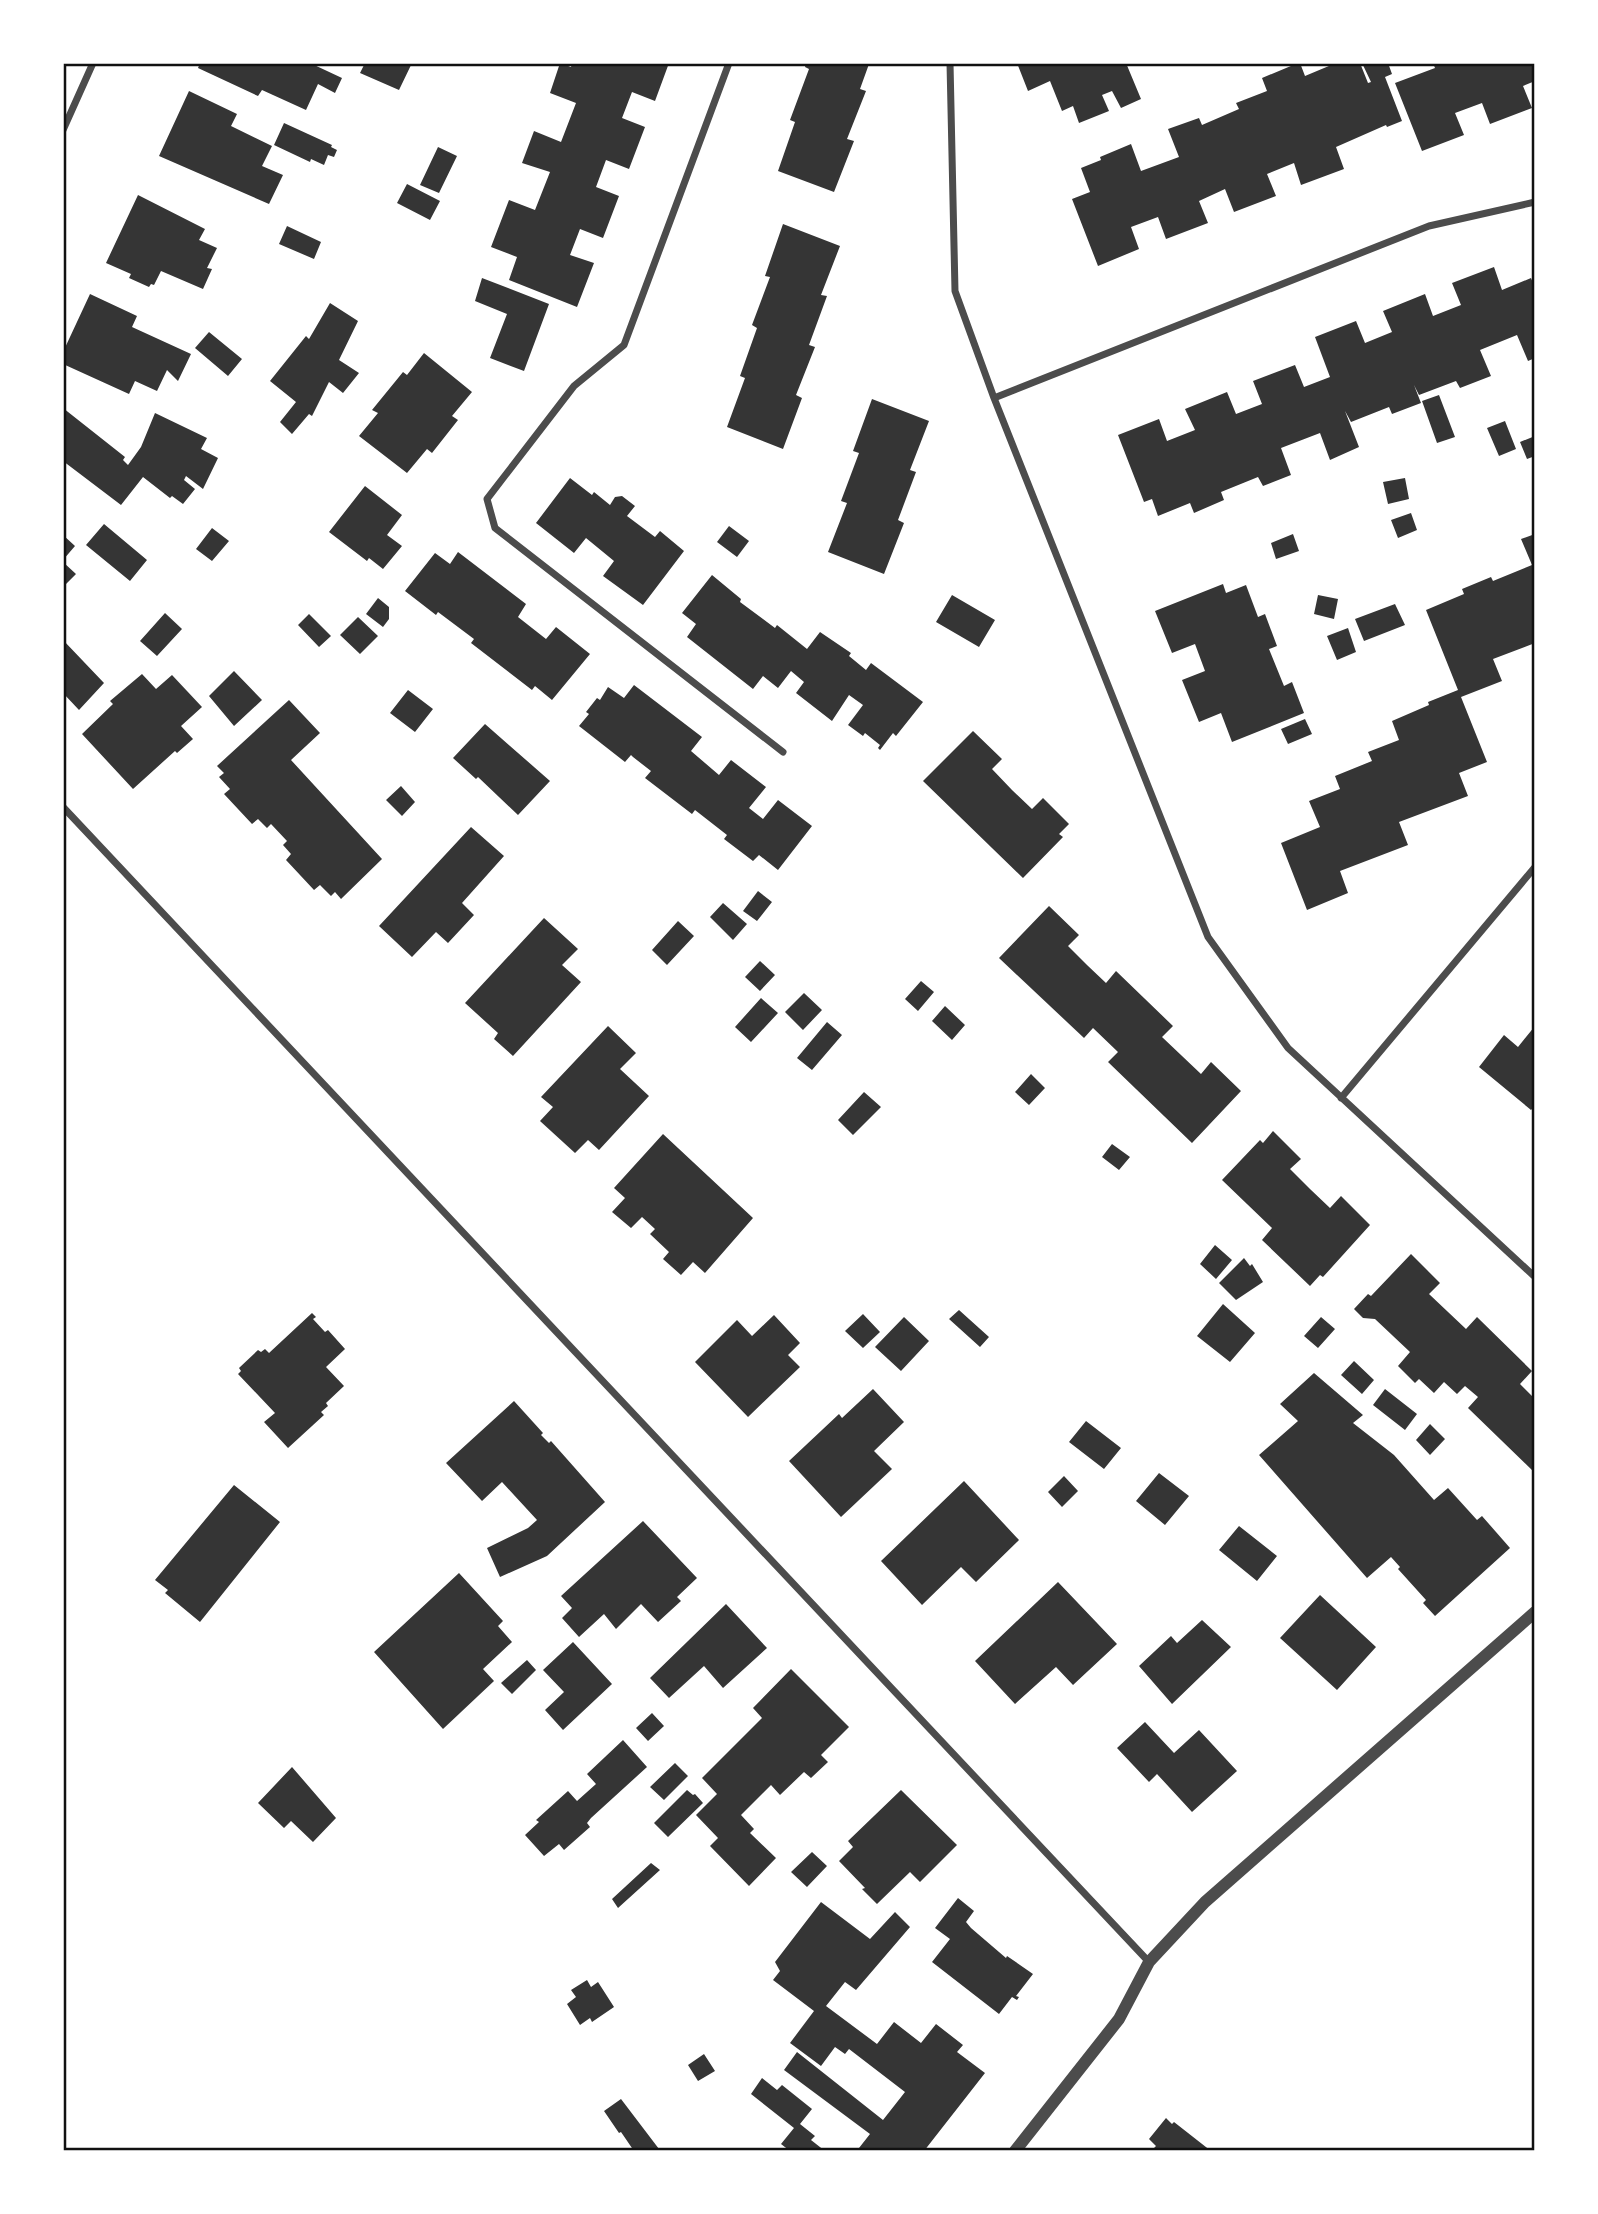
<svg xmlns="http://www.w3.org/2000/svg" width="1598" height="2214" font-family="'Alegreya Sans',sans-serif">
  <rect width="100%" height="100%" fill="#fff"/>
  <path fill="#353535" d="M200,63H310L342,78L335,93L318,84L306,110L262,90L258,96L198,68Z
    M365,63H412L399,90L360,73Z
    M560,63L571,67L572,63H669L655,101L632,92L622,118L645,127L629,169L606,160L596,187L619,196L603,238L580,229L570,255L594,263L577,307L509,280L517,257L491,247L509,200L535,210L550,172L522,163L534,131L561,142L576,103L550,93Z
    M806,63L869,64L860,89L866,91L847,139L854,141L834,192L778,171L795,122L790,120L809,69L805,67Z
    M1017,63H1126L1141,99L1121,108L1112,91L1102,95L1109,111L1079,123L1073,106L1062,111L1050,81L1028,91Z
    M1298,63H1300L1305,76L1336,63H1360L1368,83L1371,82L1362,63H1388L1392,74L1385,77L1402,121L1387,127L1386,125L1336,147L1344,169L1301,185L1294,163L1267,174L1276,196L1234,212L1225,189L1199,201L1208,223L1166,239L1158,217L1131,227L1139,249L1098,266L1072,199L1090,192L1081,168L1101,160L1100,157L1131,144L1141,171L1179,157L1168,129L1199,118L1202,125L1239,109L1236,103L1267,91L1262,78Z
    M1433,63H1535V81L1523,86L1532,108L1490,124L1482,103L1455,113L1464,135L1422,151L1395,83L1435,68Z
    M189,91L237,114L231,126L272,146L262,166L283,175L269,204L159,156Z
    M284,123L332,145L331,147L337,150L334,157L328,155L324,165L311,159L310,162L274,145Z
    M438,147L457,156L439,193L420,185Z
    M407,184L440,201L430,220L397,203Z
    M138,195L205,229L199,240L217,248L207,268L212,269L203,289L161,271L154,285L151,284L149,287L129,278L131,274L106,263Z
    M783,224L840,246L821,295L827,296L809,345L815,347L796,395L802,398L783,449L727,427L745,378L740,376L757,328L752,325L770,277L765,276Z
    M287,226L321,242L314,259L279,244Z
    M1494,267L1502,290L1531,278L1535,288V358L1528,361L1517,335L1480,350L1491,376L1460,388L1456,381L1419,395L1414,385L1421,403L1392,414L1389,407L1351,422L1345,411L1359,447L1330,460L1320,433L1281,448L1291,475L1263,486L1258,477L1221,492L1224,500L1194,513L1190,503L1158,516L1152,499L1144,502L1118,435L1159,419L1167,441L1195,430L1185,409L1227,392L1236,414L1262,404L1253,381L1295,365L1304,387L1330,377L1315,337L1356,321L1365,343L1392,332L1383,311L1425,294L1433,316L1461,305L1452,283Z
    M482,278L549,304L524,371L490,358L507,314L475,301Z
    M90,294L137,316L132,327L191,354L178,381L167,370L157,391L135,381L129,394L63,364V352Z
    M330,303L358,321L339,360L359,373L343,393L329,382L312,416L309,414L292,434L280,422L296,402L270,381L306,336L309,339Z
    M209,332L242,359L228,376L195,348Z
    M424,353L472,392L452,416L458,420L432,453L427,449L407,473L359,436L378,413L372,410L403,372L407,375Z
    M1439,395L1455,437L1437,443L1422,401Z
    M872,399L929,421L910,470L916,472L898,520L904,523L884,574L828,552L847,503L841,501L859,453L853,451Z
    M63,408L125,457L123,460L128,465L141,447L155,413L207,438L201,449L218,458L203,489L186,476L184,480L195,489L183,504L172,496L170,498L143,477L121,505L63,461Z
    M1505,421L1516,449L1499,456L1487,428Z
    M1535,436V456L1527,459L1520,442Z
    M570,478L592,495L594,492L610,505L615,497L622,496L635,506L627,516L655,537L660,531L684,551L643,605L603,576L614,561L586,538L574,553L536,523Z
    M1405,478L1409,499L1388,504L1383,482Z
    M365,486L402,515L387,535L402,546L383,569L369,558L367,561L329,532Z
    M1411,513L1417,530L1398,538L1391,520Z
    M104,524L147,560L130,581L86,545Z
    M729,526L749,541L737,557L717,542Z
    M212,528L229,541L212,561L196,549Z
    M1293,534L1299,551L1276,559L1271,543Z
    M1535,534V643L1493,659L1502,681L1461,697L1487,762L1459,773L1468,796L1399,822L1408,845L1340,871L1348,893L1307,910L1281,843L1320,827L1309,801L1340,789L1335,776L1372,761L1368,752L1399,740L1392,721L1429,705L1428,702L1458,690L1426,610L1464,594L1462,589L1491,577L1493,581L1532,565L1521,539Z
    M63,535L75,546L63,560Z
    M458,552L526,604L518,617L546,639L556,627L590,654L552,700L535,686L532,690L471,643L474,639L438,612L436,615L405,591L435,553L450,564Z
    M63,562L76,574L63,587Z
    M712,575L741,599L740,602L775,628L777,625L807,649L820,632L851,653L849,656L866,670L871,663L923,702L896,736L893,733L880,750L878,748L880,745L865,733L863,736L848,725L863,705L849,695L832,721L796,693L804,682L791,671L778,688L763,676L753,689L687,637L696,624L682,613Z
    M1223,584L1226,593L1246,585L1258,617L1265,614L1277,646L1269,649L1284,686L1292,682L1304,713L1232,742L1221,713L1199,722L1182,680L1205,671L1195,644L1172,653L1155,611Z
    M952,595L995,620L979,647L936,622Z
    M1318,595L1338,599L1334,619L1314,614Z
    M378,598L389,607V619L383,627L366,614Z
    M1395,604L1405,625L1364,641L1355,619Z
    M165,613L182,629L157,656L140,641Z
    M309,614L331,636L319,647L298,625Z
    M358,617L378,636L360,654L340,635Z
    M1348,628L1356,652L1337,660L1327,636Z
    M63,640L104,683L79,710L63,693Z
    M234,671L262,700L234,726L209,696Z
    M142,674L156,689L172,675L202,707L181,726L193,739L177,753L175,751L133,789L82,734L113,704L110,701Z
    M634,685L702,737L691,751L719,775L731,760L766,787L749,808L763,819L778,800L812,826L778,870L759,855L753,861L724,839L727,835L695,810L692,814L645,778L651,771L633,757L631,755L625,762L579,726L589,714L586,712L597,698L600,700L608,687L624,698Z
    M408,690L433,709L415,732L390,713Z
    M289,700L320,733L291,760L382,859L341,899L335,892L331,896L320,885L314,890L286,860L291,854L283,845L287,841L271,824L267,828L258,819L252,824L224,794L230,789L219,777L224,773L217,766Z
    M1305,719L1312,734L1288,744L1281,729Z
    M485,724L550,781L518,815L478,777L476,779L453,758Z
    M973,731L1002,759L992,769L1012,790L1032,809L1043,798L1069,824L1059,834L1063,837L1023,878L923,781Z
    M401,786L415,802L402,816L386,800Z
    M471,827L504,856L462,903L474,915L448,943L436,932L412,957L379,926Z
    M758,891L772,902L757,921L743,911Z
    M723,903L747,924L733,940L710,917Z
    M1049,906L1079,935L1068,946L1087,965L1106,983L1116,971L1173,1026L1162,1037L1201,1074L1211,1062L1241,1091L1192,1143L1108,1062L1118,1052L1093,1028L1084,1038L999,958Z
    M544,918L578,949L562,965L581,982L513,1056L494,1039L498,1033L465,1003Z
    M678,921L694,936L667,965L652,950Z
    M760,961L775,975L760,991L745,977Z
    M921,981L934,992L918,1011L905,999Z
    M804,993L822,1010L803,1030L785,1012Z
    M761,998L778,1013L751,1042L735,1027Z
    M945,1006L965,1025L952,1040L932,1021Z
    M827,1022L842,1035L812,1070L797,1058Z
    M608,1026L636,1053L620,1069L649,1096L599,1150L588,1140L575,1153L540,1121L553,1107L541,1097Z
    M1535,1026V1106L1531,1110L1479,1067L1504,1035L1518,1047Z
    M1031,1074L1045,1088L1029,1105L1015,1092Z
    M864,1092L881,1107L853,1135L838,1120Z
    M1273,1131L1301,1159L1290,1169L1310,1189L1330,1208L1341,1196L1370,1225L1323,1277L1320,1275L1310,1286L1262,1240L1272,1228L1222,1180L1260,1140L1263,1143Z
    M663,1134L753,1218L705,1273L693,1262L681,1275L663,1259L669,1252L650,1234L655,1229L642,1217L631,1228L612,1212L625,1198L614,1188Z
    M1112,1144L1130,1157L1119,1170L1102,1157Z
    M1215,1245L1232,1260L1216,1279L1200,1264Z
    M1411,1254L1440,1283L1429,1294L1466,1329L1477,1317L1532,1371L1520,1384L1535,1399V1473L1468,1408L1478,1397L1465,1386L1457,1394L1444,1382L1434,1393L1419,1379L1415,1383L1398,1366L1410,1352L1375,1319L1363,1318L1354,1309L1368,1294L1371,1296Z
    M1244,1258L1250,1266L1252,1264L1263,1282L1236,1300L1219,1283Z
    M1223,1304L1255,1333L1230,1362L1197,1336Z
    M959,1310L989,1337L980,1347L949,1319Z
    M312,1313L316,1317L313,1319L325,1332L328,1330L345,1349L326,1367L344,1386L326,1403L328,1406L321,1412L324,1415L288,1448L264,1422L275,1413L238,1374L241,1371L239,1368L258,1350L261,1352L265,1349L269,1353Z
    M863,1314L880,1332L863,1348L845,1331Z
    M774,1315L800,1343L788,1355L800,1367L748,1417L695,1362L737,1320L752,1336Z
    M904,1317L929,1341L901,1371L875,1347Z
    M1321,1317L1335,1329L1318,1348L1304,1336Z
    M1354,1361L1374,1380L1362,1394L1341,1375Z
    M1314,1373L1363,1415L1353,1423L1394,1455L1434,1500L1448,1488L1477,1520L1482,1516L1510,1548L1435,1616L1423,1603L1426,1600L1398,1569L1400,1567L1391,1557L1367,1578L1259,1455L1298,1421L1280,1404Z
    M873,1389L904,1422L874,1451L892,1469L841,1517L789,1461L839,1414L842,1418Z
    M1385,1389L1417,1414L1405,1430L1373,1405Z
    M514,1401L543,1433L541,1435L549,1443L551,1441L605,1502L547,1556L500,1577L487,1548L528,1528L537,1520L502,1482L482,1501L446,1463Z
    M1086,1421L1121,1448L1104,1469L1069,1442Z
    M1430,1424L1445,1439L1430,1455L1416,1440Z
    M1159,1473L1189,1496L1165,1525L1136,1501Z
    M1064,1476L1078,1491L1062,1507L1048,1492Z
    M964,1481L1019,1540L976,1582L961,1567L922,1605L881,1561Z
    M234,1485L280,1522L200,1622L165,1593L168,1590L155,1580Z
    M643,1521L697,1578L677,1597L681,1601L658,1622L641,1604L616,1629L604,1614L579,1637L562,1618L572,1608L561,1596Z
    M1239,1526L1277,1556L1257,1581L1219,1550Z
    M459,1573L503,1621L498,1626L512,1642L483,1669L494,1681L443,1729L374,1652Z
    M1058,1582L1117,1644L1073,1685L1056,1667L1015,1704L975,1661Z
    M1320,1595L1376,1647L1337,1690L1280,1638Z
    M726,1604L767,1648L723,1688L704,1666L669,1698L650,1678Z
    M1202,1620L1231,1647L1172,1704L1139,1666L1171,1636L1177,1643Z
    M573,1642L612,1684L563,1730L545,1710L564,1692L543,1670Z
    M527,1660L536,1670L512,1694L501,1683Z
    M791,1669L849,1727L821,1755L828,1762L811,1778L804,1772L780,1795L771,1785L741,1815L754,1829L750,1833L776,1858L749,1886L710,1846L718,1838L696,1815L717,1794L702,1778L762,1718L753,1708Z
    M652,1713L664,1726L648,1741L636,1728Z
    M1145,1722L1174,1753L1199,1730L1237,1771L1192,1812L1157,1774L1149,1782L1117,1748Z
    M623,1740L647,1767L591,1818L587,1823L590,1827L564,1850L559,1844L544,1856L525,1835L539,1822L536,1820L568,1791L577,1801L596,1784L587,1774Z
    M675,1763L688,1776L664,1800L650,1787Z
    M292,1767L336,1818L313,1842L291,1821L284,1828L258,1803Z
    M687,1790L693,1795L695,1794L703,1803L668,1837L654,1823Z
    M901,1790L957,1845L920,1882L910,1872L877,1904L862,1889L865,1888L839,1861L853,1847L848,1841Z
    M812,1852L827,1866L807,1887L791,1872Z
    M651,1863L660,1870L618,1908L612,1899Z
    M958,1898L974,1911L966,1922L971,1928L1006,1958L1007,1956L1033,1974L1016,1996L1019,1997L1017,2000L1012,1997L999,2014L932,1962L950,1939L935,1928Z
    M821,1902L870,1939L895,1912L910,1927L856,1990L845,1982L826,2006L877,2044L894,2022L921,2043L936,2024L963,2045L957,2052L985,2073L924,2151H863L859,2148L870,2134L784,2070L797,2052L883,2120L905,2092L849,2049L845,2054L835,2047L821,2066L790,2043L814,2011L773,1980L780,1971L775,1962Z
    M587,1980L591,1987L598,1982L614,2007L592,2022L590,2018L580,2025L567,2004L576,1997L571,1990Z
    M704,2054L715,2071L698,2081L688,2065Z
    M762,2078L777,2090L782,2085L812,2109L800,2124L815,2136L811,2140L825,2151H790L781,2144L794,2128L751,2094Z
    M621,2099L659,2149L657,2151H634L621,2132L619,2133L604,2111Z
    M1166,2118L1172,2124L1174,2122L1211,2151H1151L1156,2146L1149,2139Z"/>
  <g fill="none" stroke-linecap="round" stroke-linejoin="round">
    <path stroke="#4c4c4c" stroke-width="7" d="M729,63L624,345L574,386L487,499L495,528L783,752
      M950,63L955,291L994,398L1208,937L1288,1048L1535,1277
      M63,130L93,63
      M994,398L1429,226L1535,202
      M63,807L1149,1962
      M1341,1098L1535,867"/>
    <path stroke="#4c4c4c" stroke-width="12" d="M1015,2151L1119,2019L1149,1962L1205,1902L1535,1612"/>
  </g>
  <rect width="1598" height="2214" fill="none" stroke="#ffffff" stroke-width="130"/>
  <rect x="65" y="65" width="1468" height="2084" fill="none" stroke="#111" stroke-width="2.5"/>
</svg>
